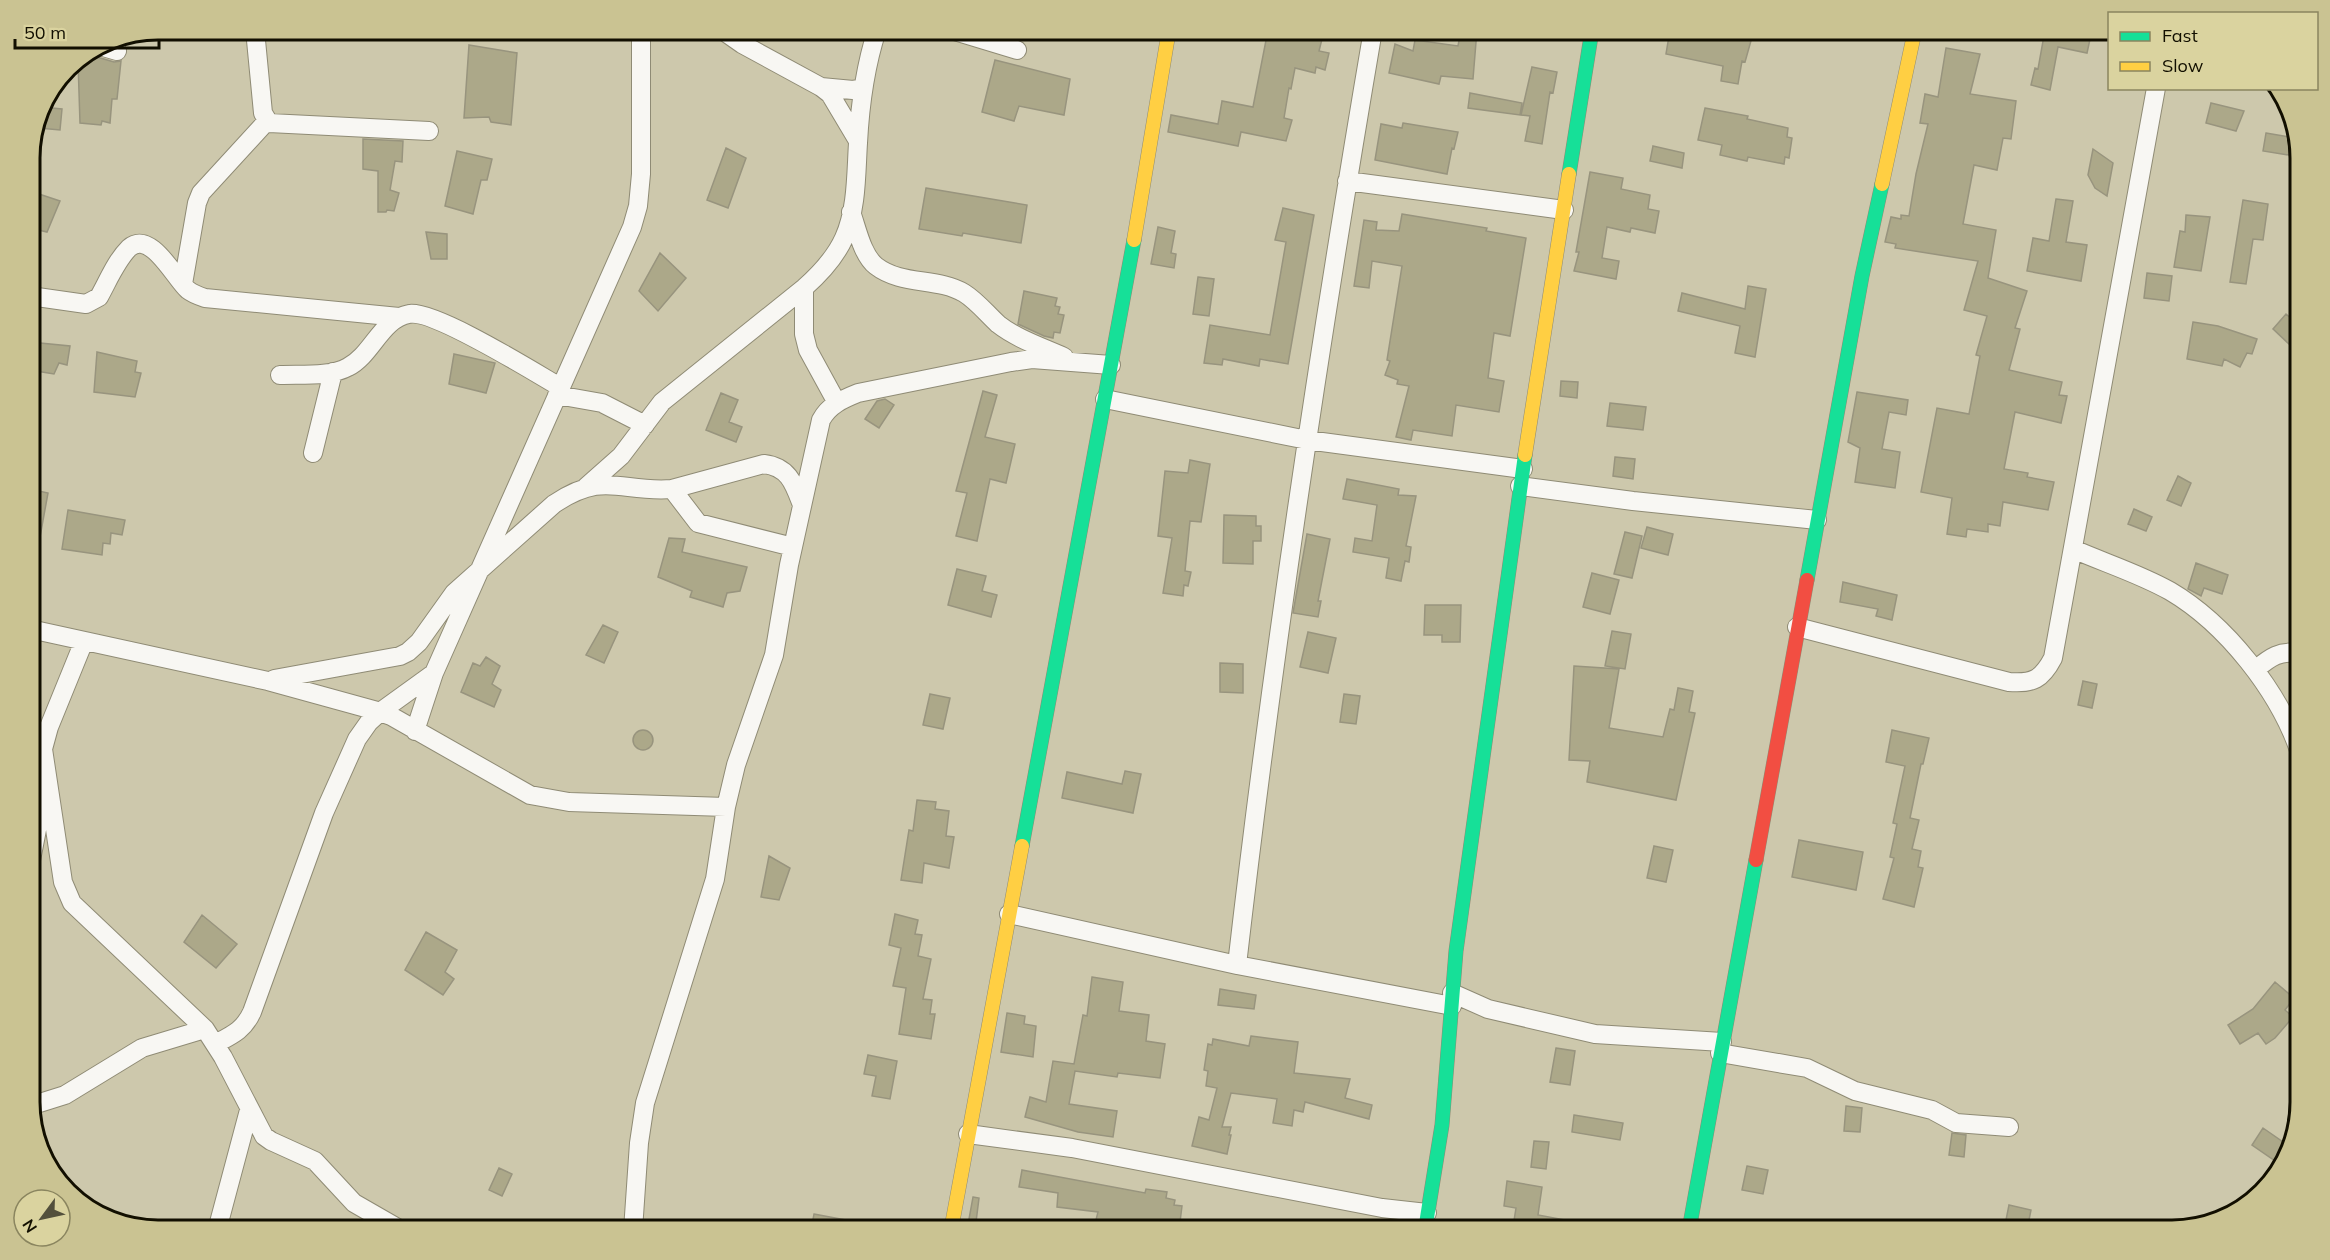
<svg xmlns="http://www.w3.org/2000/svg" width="2330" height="1260" font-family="Mulish,sans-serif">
  <rect width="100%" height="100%" fill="#cdc8ac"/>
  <path fill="#aca889" stroke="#98947e" stroke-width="1.5" d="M1268,30L1291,32L1322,39L1319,51L1329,53L1325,70L1316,67L1315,73L1295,68L1291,89L1289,88L1284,118L1292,120L1286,141L1241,132L1238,146L1168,132L1171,115L1218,124L1222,101L1253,107Z
    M1461,30H1477L1473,79L1441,76L1439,84L1389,73L1395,44L1413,51L1415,40L1458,46Z
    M1670,30H1754L1745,62L1742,61L1738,84L1721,81L1723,66L1666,54Z
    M2045,30H2092L2087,53L2058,47L2050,90L2031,85L2035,68L2038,69Z
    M469,45L517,53L511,125L491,122L489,117L464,118Z
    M1946,48L1980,54L1970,94L2016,101L2011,139L2003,138L1997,170L1974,165L1963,224L1996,230L1988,278L2027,291L2015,328L2020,329L2009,370L2062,382L2059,395L2067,396L2061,423L2015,412L2004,469L2028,473L2027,477L2054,482L2048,510L2003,502L2000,526L1988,524V532L1967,529L1966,537L1947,534L1952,498L1921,492L1937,408L1969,414L1980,356L1976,355L1987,316L1964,310L1978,261L1895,248L1896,244L1885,242L1891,217L1901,219V215L1909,216L1916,174L1928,124L1920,123L1925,94L1938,97Z
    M91,52L97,57L114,62L121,61L117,99H112L110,123L102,121L101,125L80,123L78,61Z
    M995,60L1070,79L1064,115L1019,106L1014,121L982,112Z
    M1532,67L1557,72L1553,93L1550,92L1542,144L1525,141L1530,116L1521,115Z
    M1470,93L1522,103L1520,115L1468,108Z
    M2211,103L2244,111L2236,131L2206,123Z
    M41,107L62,109L60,130L39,128Z
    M1705,108L1748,116L1747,119L1788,128L1787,137L1792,138L1789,158L1785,157L1784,164L1748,157L1747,161L1720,155L1722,145L1698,140Z
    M1403,123L1458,132L1454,149L1452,148L1447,174L1375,160L1381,124L1402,128Z
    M2266,133L2295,138V156L2263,151Z
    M363,139L403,141L402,162L395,161L390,190L399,193L394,211L387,210L386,212H378V171L363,169Z
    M1653,146L1684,153L1682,168L1650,161Z
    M726,148L746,158L728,208L707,200Z
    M2093,149L2113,163L2107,196L2095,188L2088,175Z
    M457,151L492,159L487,180H481L473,214L445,206Z
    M1590,172L1623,178L1621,189L1650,195L1648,209L1659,211L1655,233L1631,228L1630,232L1607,227L1602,258L1619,261L1616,279L1574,271L1579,252H1576Z
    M926,188L1027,205L1021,243L963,233L962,236L919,229Z
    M30,191L60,201L47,232L30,228Z
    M2056,199L2073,201L2066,242L2087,245L2081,281L2027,271L2033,238L2049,241Z
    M2243,200L2268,204L2263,240L2253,239L2246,284L2230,282Z
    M1283,208L1314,215L1288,364L1260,359L1259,366L1223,359L1222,365L1204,363L1210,325L1270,335L1286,242L1275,240Z
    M1402,214L1487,228L1486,231L1526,238L1510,336L1494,333L1488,378L1504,381L1499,412L1456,405L1452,436L1413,430L1411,440L1396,437L1409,386L1397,384L1398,380L1385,375L1390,361L1387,360L1402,266L1372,261L1369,288L1354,286L1364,220L1377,222L1376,230L1399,231Z
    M2186,215L2210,217L2201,271L2174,267L2180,231L2185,232Z
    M1158,227L1175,231L1171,253L1176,254L1174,268L1151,264Z
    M426,232L447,234V259H431Z
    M660,253L686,278L658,311L639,291Z
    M2147,273L2172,276L2169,301L2144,298Z
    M1198,277L1214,279L1209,316L1193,314Z
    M1748,286L1766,289L1755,357L1735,353L1740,326L1678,311L1682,293L1745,309Z
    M1024,291L1057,298L1055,306L1060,307L1058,314L1064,315L1060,333L1054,332L1053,338L1044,336L1018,324Z
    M2286,314L2300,326V334L2290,345L2273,329Z
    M2193,322L2218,326L2257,339L2252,354L2247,353L2240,367L2224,359L2222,366L2187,359Z
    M30,342L70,346L67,365L59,363L54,374L30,370Z
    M97,352L137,361L135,372L141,373L135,397L94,392Z
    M454,354L495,363L486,393L449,384Z
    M1561,381L1578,382L1577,398L1560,396Z
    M983,391L997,395L985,437L1015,444L1006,483L990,479L977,541L956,536L967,493L956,491Z
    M1857,392L1908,400L1906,415L1889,412L1882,449L1900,452L1895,488L1855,482L1860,448L1848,442Z
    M721,393L738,400L729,422L742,427L736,442L706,430Z
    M885,399L894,405L879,428L865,419L877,401Z
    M1610,403L1646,407L1643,430L1607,426Z
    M1615,457L1635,459L1633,479L1613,476Z
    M1190,460L1210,464L1201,522L1190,521L1185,571L1191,572L1188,586L1184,585L1183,596L1163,593L1172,538L1158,536L1165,471L1188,473Z
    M2178,476L2191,483L2181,506L2167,500Z
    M1347,479L1399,489L1398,495L1416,496L1406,546L1411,547L1409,562L1405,561L1401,581L1386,578L1389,558L1353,552L1355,538L1372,541L1377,505L1343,499Z
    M30,489L48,493L38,548L30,547Z
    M2134,509L2152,517L2146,531L2128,524Z
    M68,510L125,520L122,535L111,533L110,544L103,543L102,555L62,549Z
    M1224,515L1256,516V526H1261V541H1253V564L1223,563Z
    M1647,527L1673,534L1668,555L1641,548Z
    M1625,532L1642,536L1632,578L1614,574Z
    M1307,534L1330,539L1318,601H1321L1318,617L1293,613Z
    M669,538L685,539L682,552L747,567L740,591L727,593L723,607L690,597L692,591L658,577Z
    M2196,563L2228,575L2222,594L2204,588L2201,596L2188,589Z
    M957,569L986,576L982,591L997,595L991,617L948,605Z
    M1592,573L1619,580L1610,614L1583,607Z
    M1843,582L1897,595L1892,620L1876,616L1878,609L1840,602Z
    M1425,605H1461L1460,642H1442V635H1424Z
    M603,625L618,632L604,663L586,655Z
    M1612,631L1631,634L1625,669L1605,666Z
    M1308,632L1336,638L1328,673L1300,667Z
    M486,657L500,666L492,684L501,690L494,707L461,692L473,663L480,666Z
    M1220,663L1243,664V693L1220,692Z
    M1574,666L1619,669L1609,728L1663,737L1670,709L1674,710L1678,688L1693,691L1689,712L1695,713L1676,800L1587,782L1590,761L1569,760Z
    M2083,681L2097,684L2092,708L2078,705Z
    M930,694L950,698L943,729L923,725Z
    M1344,694L1360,696L1356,724L1340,722Z
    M633 740a10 10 0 1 1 20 0a10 10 0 1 1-20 0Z
    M1892,730L1929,738L1923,764H1921L1910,818L1919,820L1912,849L1921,851L1918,867L1923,868L1914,907L1883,899L1894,858L1890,857L1897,824L1893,823L1905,766L1886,762Z
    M1125,771L1141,774L1133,813L1062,798L1067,772L1122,784Z
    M917,800L936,802L935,809L949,811L946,836L954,837L949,868L924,863L922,883L901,880L909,830L913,831Z
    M1799,840L1863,852L1856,890L1792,877Z
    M1654,846L1673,850L1666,882L1647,878Z
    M769,856L790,868L779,900L761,897Z
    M895,914L918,920L915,934L922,935L918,956L931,959L923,999L932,1000L930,1014H935L931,1039L899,1034L906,988L893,986L901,948L889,945Z
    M202,915L237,944L216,968L184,942Z
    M426,932L457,950L445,972L454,979L443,995L405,970Z
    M1092,977L1123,982L1119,1011L1149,1015L1146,1041L1165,1044L1160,1078L1118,1073L1117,1077L1075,1071L1069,1104L1117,1111L1113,1137L1078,1132L1025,1117L1030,1097L1046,1102L1053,1061L1074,1064L1083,1015L1087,1016Z
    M2275,982L2294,998L2285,1010L2293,1017L2275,1038L2266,1044L2258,1033L2240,1044L2228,1025L2253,1009Z
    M1220,989L1256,995L1254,1009L1218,1005Z
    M1007,1013L1025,1016L1024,1024L1036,1026L1033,1057L1001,1052Z
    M1251,1036L1298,1042L1294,1073L1350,1079L1345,1098L1372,1105L1369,1119L1305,1102L1303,1112L1294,1110L1292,1126L1273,1123L1277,1099L1231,1093L1222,1127H1231L1229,1135H1231L1227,1154L1192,1146L1199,1117L1209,1120L1217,1088L1206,1086L1208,1071L1204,1070L1208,1044L1212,1045L1213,1039L1249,1046Z
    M1556,1048L1575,1051L1570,1085L1550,1082Z
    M868,1055L897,1061L890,1099L872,1096L876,1076L864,1074Z
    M1846,1106L1862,1108L1860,1132L1844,1131Z
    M1574,1115L1623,1123L1620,1140L1572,1132Z
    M2263,1128L2289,1146L2287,1159L2281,1165L2252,1145Z
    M1952,1133L1966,1135L1964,1157L1949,1155Z
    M1534,1141L1549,1142L1546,1169L1531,1167Z
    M1747,1166L1768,1170L1763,1194L1742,1190Z
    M499,1168L512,1174L502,1196L489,1190Z
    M1022,1170L1145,1193L1146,1189L1167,1192L1166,1198L1175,1200L1174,1205L1182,1206L1179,1230H1125L1095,1224L1098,1212L1057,1207L1058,1193L1019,1187Z
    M1507,1181L1542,1187L1538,1215L1576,1222L1575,1230H1528L1513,1227L1516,1208L1504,1206Z
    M973,1197L979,1198L975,1230H967Z
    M2009,1205L2031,1210L2027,1230H2004Z
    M814,1214L857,1222L856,1230H811Z"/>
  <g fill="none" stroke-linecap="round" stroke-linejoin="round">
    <g stroke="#8f8b75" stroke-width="20">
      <path id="street" d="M255,30L263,113L269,123L429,131
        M722,30L742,44L821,87L830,94L858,141
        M951,30L1017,50
        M100,46L117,51
        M821,87L853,90L862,88
        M1347,181L1564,210
        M851,212C857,228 862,255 876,266C902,286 937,277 964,293C977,301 987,314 998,324C1017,339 1042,347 1064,357
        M183,284L197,203L201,193L267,121
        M804,288V334L808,350L837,403
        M30,296L86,304L99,297C108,281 116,261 129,248C151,229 175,279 188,290C193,294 199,296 205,298L399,317
        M280,375C301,374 330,377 348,367C372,355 381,319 409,314C433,309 534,372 560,387
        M557,395L602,403L645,425
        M1105,399L1307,440L1523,469
        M313,453L333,372
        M1520,486L1633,501L1817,520
        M586,487L621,456L662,402L804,288C821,273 835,258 844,238C857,209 856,174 858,143C860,104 865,67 877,30
        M672,489L698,523L793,547
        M2073,549C2105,563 2140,574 2170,591C2226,624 2279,691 2300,753
        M1797,627L2009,682C2033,684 2042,679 2053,658L2156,88
        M30,629L268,681L377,711L391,716L530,795L569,802L726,807
        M84,641L49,727L43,749L63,882L72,903L205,1029L223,1057L264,1136L271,1141L315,1161L354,1203L401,1230
        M2255,670C2269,658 2281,649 2300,654
        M274,679L400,656L408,652L419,642L454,593L554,504C605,470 620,493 672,489L764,464C789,467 794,484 802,505
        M415,731L434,673L632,227L638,206L641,174V30
        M30,865L44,794
        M1009,914L1237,965L1452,1006
        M1237,965C1273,652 1320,341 1373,30
        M1452,993L1488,1009L1595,1034L1722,1042
        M215,1044C232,1035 244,1030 252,1012L324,813L357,739L369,722L380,712L434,673
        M1720,1053L1807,1068L1855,1091L1932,1110L1956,1123L2009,1127
        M30,1106L65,1095L142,1048L205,1029
        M968,1134L1072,1148L1382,1208L1427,1213
        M217,1230L249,1110
        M633,1230L639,1143L645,1103L715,879L726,807L736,765L774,655L789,565L821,420C829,405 843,399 858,393L1011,362L1032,359L1111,365"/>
    </g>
    <g stroke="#8f8b75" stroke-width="15">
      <path id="fast" d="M1569,174L1592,30
        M1807,580L1862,276L1882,184
        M1022,846L1134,240
        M1425,1230L1442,1125L1456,951L1525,455
        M1689,1230L1756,860"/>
    </g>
    <g stroke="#8f8b75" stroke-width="15">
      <path id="slow" d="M1882,184L1915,30
        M1134,240L1169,30
        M1525,455L1569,174
        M951,1230L1022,846"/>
    </g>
    <g stroke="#8f8b75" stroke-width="15">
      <path id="jam" d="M1756,860L1807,580"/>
    </g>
    <use href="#street" stroke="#f8f7f3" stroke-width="18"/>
    <use href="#fast" stroke="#16e098" stroke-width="14"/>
    <use href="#slow" stroke="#ffcf43" stroke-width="14"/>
    <use href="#jam" stroke="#f24e42" stroke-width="14"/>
  </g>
  <path d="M0 0H2330V1260H0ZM158 40H2172A118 118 0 0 1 2290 158V1102A118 118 0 0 1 2172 1220H158A118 118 0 0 1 40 1102V158A118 118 0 0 1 158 40Z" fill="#cac392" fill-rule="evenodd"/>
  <path fill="none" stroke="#120f00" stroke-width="3" d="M158 40H2172A118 118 0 0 1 2290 158V1102A118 118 0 0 1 2172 1220H158A118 118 0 0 1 40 1102V158A118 118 0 0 1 158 40Z"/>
  <rect x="2108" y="12" width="210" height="78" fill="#dad39f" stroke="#8a855f" stroke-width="1.5"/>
  <rect x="2120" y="32" width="30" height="9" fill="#16e098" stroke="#8a855f" stroke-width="1.5"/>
  <text x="2162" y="42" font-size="18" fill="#120f00">Fast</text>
  <rect x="2120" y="62" width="30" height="9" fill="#ffcf43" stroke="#8a855f" stroke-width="1.5"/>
  <text x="2162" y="72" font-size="18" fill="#120f00">Slow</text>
  <g transform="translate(42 1218) rotate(237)"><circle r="28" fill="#dad39f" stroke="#8a855f" stroke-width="1.5"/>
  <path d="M0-4.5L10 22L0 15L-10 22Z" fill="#53503c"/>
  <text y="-9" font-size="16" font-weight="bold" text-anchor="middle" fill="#120f00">N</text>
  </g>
  <path d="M15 39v9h144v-9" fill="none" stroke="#120f00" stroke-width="3"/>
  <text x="24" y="39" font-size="18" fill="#120f00" stroke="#dad39f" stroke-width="4.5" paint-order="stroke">50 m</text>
</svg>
